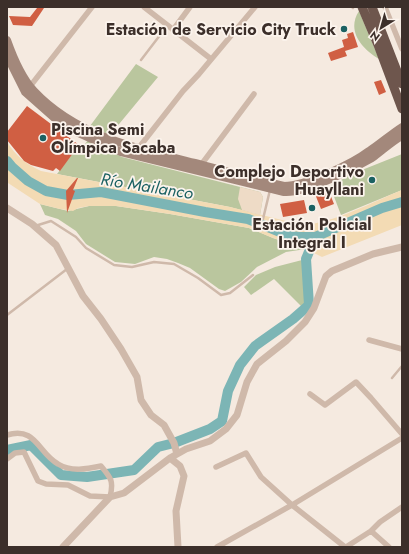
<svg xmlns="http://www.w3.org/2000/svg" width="409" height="554" font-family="Jost,sans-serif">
  <rect width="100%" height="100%" fill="#f5eae0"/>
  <path fill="#bac69e" d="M359,11L379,59C362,49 346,31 359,11Z
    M136,64L158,77L110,135L90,126Z
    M88,140L122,157L260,192L263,197L260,215L230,207L57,174L79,145L82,148Z
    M402,154V190L341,215L330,186L352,174Z
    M40,204L68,211L89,206H116L170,214L249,228L273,238L306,249L286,252L257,267L241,282L225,291L219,289L190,268L178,263L167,259L154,257L135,264L115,262L86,244L76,231L58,219L45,215Z
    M306,259L309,305L304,309L274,279L251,295L244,287L256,275L275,267Z"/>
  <path fill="#f3dbb4" d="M7,142C16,156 26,164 41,171L230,207L302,225C331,224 375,201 402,190V225L322,257L306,249L273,238L249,228L170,214L116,206H89L78,208L73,211L60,209L40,204L8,183Z"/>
  <path fill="#eedbc6" d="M240,187L260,192L263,197L260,215L242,210L238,199Z"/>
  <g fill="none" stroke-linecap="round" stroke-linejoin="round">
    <path stroke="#7cb5b5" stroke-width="10" d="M7,161L12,167L28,181L46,191L68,195L101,192L205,212L248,219L290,236L301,237H315L382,208L402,202
      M7,450L31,445L61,475L87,477L134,470L158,447L174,443L210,429L222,421L228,391L240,365L255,346L293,319L309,305L306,259L315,237"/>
  </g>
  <path fill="#d05f43" d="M37,8H44L32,26L13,25L9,16L30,17Z
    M353,32L358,47L345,51L347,56L331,61L328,53L344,47L342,40L348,38L347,34Z
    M381,80L386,92L379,95L374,82Z
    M27,106L79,145L60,171L56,168L53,171L31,165L24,161L7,140V132Z
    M77,178H78L73,190L75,191L67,213L66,191Z
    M328,189L334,204L321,209L315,194Z
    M304,200L307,213L283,217L280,204Z"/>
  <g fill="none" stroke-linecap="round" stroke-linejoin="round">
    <path stroke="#cfb9aa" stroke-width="2.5" d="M352,7L353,8
      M141,60L167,26
      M263,219L270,190
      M35,226L51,221L76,237L86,248L114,265L132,267L154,262L174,264L198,278L221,295L230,293L253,275
      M7,315L67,269
      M392,378L402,366"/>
    <path stroke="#cfb9aa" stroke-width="5.5" d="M144,7L211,59
      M385,7L402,49
      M173,30L190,7
      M28,89L92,7
      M137,150L183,91L199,74L255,7
      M201,165L254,94
      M369,340L402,349
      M310,394L325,405L356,382L371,398L402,434
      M7,435C36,426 38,453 58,464C71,472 87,469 101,466C111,478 114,481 110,497L90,496L68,485L46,484L38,481L24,452L15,453L7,459
      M216,467L246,453L261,477L292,505L345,547
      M371,531L389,547
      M217,547L292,505L402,438
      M346,547L371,531L380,522L402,507"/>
    <path stroke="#cfb9aa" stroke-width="7" d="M7,208L32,224L56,245L83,296L101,319L121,349L137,377L141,400L151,415L164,425L174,443L177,454
      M170,458L180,466L184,476L176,511L178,547
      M63,547L110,497L124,493L170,458L186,449L210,441L226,429L237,415L247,382L257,364L286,341L305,322L314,308L326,276L332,271L373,254L402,247"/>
    <path stroke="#a3887b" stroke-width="8" d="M7,40C13,57 22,78 34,91C76,136 138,149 195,163C225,171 254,179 284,186C305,186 352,164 369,151C380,144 391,134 402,127
      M7,56L25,92L60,123L72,130L121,152L284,192C305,194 353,169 372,158C382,151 391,142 402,136"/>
    <path stroke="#6e564d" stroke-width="9" d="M362,7L378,45L402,109
      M372,7L402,84"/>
  </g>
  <g fill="#1b6162" stroke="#fcf4ed" stroke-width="1.5">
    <circle cx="344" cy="29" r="4"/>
    <circle cx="43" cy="138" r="4"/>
    <circle cx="372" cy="180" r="4"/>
    <circle cx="312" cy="208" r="4"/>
  </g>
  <g text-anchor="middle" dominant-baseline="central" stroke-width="3.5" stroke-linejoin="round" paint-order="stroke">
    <g font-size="16" font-weight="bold" fill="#3c2f2a" stroke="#fcf4ed" text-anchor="end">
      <text x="336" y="29">Estación de Servicio City Truck</text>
      <text x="51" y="129" text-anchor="start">Piscina Semi<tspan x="51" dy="18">Olímpica Sacaba</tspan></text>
      <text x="364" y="171">Complejo Deportivo<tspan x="364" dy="18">Huayllani</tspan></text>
      <text x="312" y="224" text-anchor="middle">Estación Policial<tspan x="312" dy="18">Integral I</tspan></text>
    </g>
    <g font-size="17" font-style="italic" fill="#1b6162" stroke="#fcf4ed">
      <text transform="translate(147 186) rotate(9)">Río Mailanco</text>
    </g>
  </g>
  <rect width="409" height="554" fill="none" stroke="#3c2f2a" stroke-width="16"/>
  <g transform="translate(381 28) rotate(217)" stroke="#fcf4ed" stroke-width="3" paint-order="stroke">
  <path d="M0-3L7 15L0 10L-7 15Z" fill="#3c2f2a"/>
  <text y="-6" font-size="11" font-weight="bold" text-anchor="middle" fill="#3c2f2a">N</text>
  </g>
</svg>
